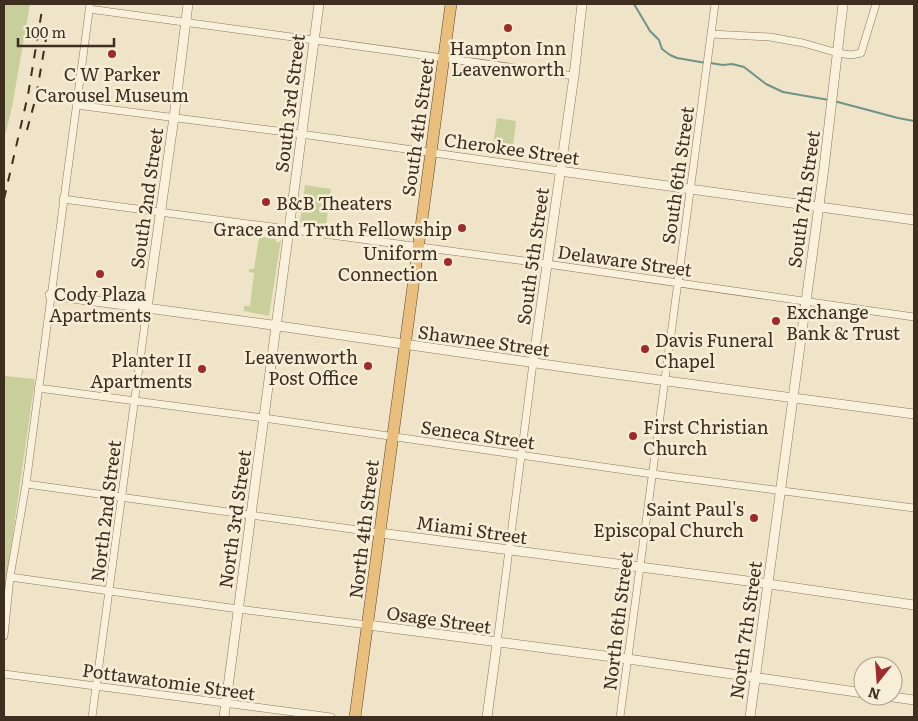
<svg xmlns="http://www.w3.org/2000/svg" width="918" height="721" font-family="Literata,serif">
  <rect width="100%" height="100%" fill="#f0e4c8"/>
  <path fill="#c9cf9b" d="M4,4H30L12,107L4,140Z
    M497,118L516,121L512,155L492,152Z
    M305,185L331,189L326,225L300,222Z
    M236,233L276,239V242H279L281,240L269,316L244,311V306H250L254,273L249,272V269H254L259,238L240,235L238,240L236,238Z
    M5,376L35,379L4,596V389Z"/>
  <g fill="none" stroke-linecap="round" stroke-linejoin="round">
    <path stroke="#6f938a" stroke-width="2" d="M634,4L650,31L659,40L662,49L670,55L677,58L706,63
      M710,63L723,65L732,64L744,67L766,84L783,92L829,100
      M834,101L898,118L914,121"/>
    <g stroke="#8d765c" stroke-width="8">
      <path id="minor" d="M89,9L574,76
        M711,34L770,37L803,43L838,53L851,55L861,53L876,4
        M76,105L301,134L560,171
        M63,199L547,264L914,317
        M38,388L264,418L652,474L914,508
        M26,484L380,533
        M10,577L238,609L368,625
        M4,636L10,577L26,484L90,4
        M497,643L533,363
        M4,674L331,717
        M92,717L147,308
        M620,717L715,4"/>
    </g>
    <g stroke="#8d765c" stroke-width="10">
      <path id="tertiary" d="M560,171L914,220
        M50,295L258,323L577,369L914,414
        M147,308L174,117L188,4
        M533,363L574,76L582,4
        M380,533L755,582L914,605
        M368,625L628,659L863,693
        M886,696L914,700
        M224,717L319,4
        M487,717L497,643
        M750,717L824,168L843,4"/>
    </g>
    <g stroke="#5b4430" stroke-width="12">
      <path id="trunk" d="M355,717L451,4"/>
    </g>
    <use href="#minor" stroke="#faf1dc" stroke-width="7"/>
    <use href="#tertiary" stroke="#faf1dc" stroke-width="9"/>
    <use href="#trunk" stroke="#eabe7c" stroke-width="11"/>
    <path stroke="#3d2e20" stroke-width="2" stroke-dasharray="9 9" stroke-linecap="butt" d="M27,130L36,97L48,27
      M4,199L28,95L43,4"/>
  </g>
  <g fill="#9e2a2b" stroke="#f7eed8" stroke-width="2">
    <circle cx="508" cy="28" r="5"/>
    <circle cx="112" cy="54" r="5"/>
    <circle cx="266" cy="202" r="5"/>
    <circle cx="462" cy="228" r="5"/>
    <circle cx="448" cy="262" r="5"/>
    <circle cx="100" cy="274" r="5"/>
    <circle cx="776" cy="321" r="5"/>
    <circle cx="645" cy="349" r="5"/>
    <circle cx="368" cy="366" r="5"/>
    <circle cx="202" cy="369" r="5"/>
    <circle cx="633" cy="436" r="5"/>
    <circle cx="754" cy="518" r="5"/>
  </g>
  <g text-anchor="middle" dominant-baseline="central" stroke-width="5" stroke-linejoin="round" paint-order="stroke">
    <g font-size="18" fill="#3d2e20" stroke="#f7eed8" text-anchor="end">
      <text x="508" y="47" text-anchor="middle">Hampton Inn<tspan x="508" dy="21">Leavenworth</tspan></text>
      <text x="112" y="73" text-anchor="middle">C W Parker<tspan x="112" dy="21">Carousel Museum</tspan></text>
      <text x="276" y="202" text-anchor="start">B&amp;B Theaters</text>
      <text x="452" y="228">Grace and Truth Fellowship</text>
      <text x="438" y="252">Uniform<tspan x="438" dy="21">Connection</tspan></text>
      <text x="100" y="293" text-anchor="middle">Cody Plaza<tspan x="100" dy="21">Apartments</tspan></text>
      <text x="786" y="311" text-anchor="start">Exchange<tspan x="786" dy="21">Bank &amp; Trust</tspan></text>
      <text x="655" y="339" text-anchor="start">Davis Funeral<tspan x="655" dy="21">Chapel</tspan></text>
      <text x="358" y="356">Leavenworth<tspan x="358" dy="21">Post Office</tspan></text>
      <text x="192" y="359">Planter II<tspan x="192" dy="21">Apartments</tspan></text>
      <text x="643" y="426" text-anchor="start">First Christian<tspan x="643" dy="21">Church</tspan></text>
      <text x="744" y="508">Saint Paul's<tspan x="744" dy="21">Episcopal Church</tspan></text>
    </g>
    <g font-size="18" fill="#3d2e20" stroke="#f7eed8">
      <text transform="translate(289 103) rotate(-83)">South 3rd Street</text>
      <text transform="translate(417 127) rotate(-82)">South 4th Street</text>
      <text transform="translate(512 148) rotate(8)">Cherokee Street</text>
      <text transform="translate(677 175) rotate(-82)">South 6th Street</text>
      <text transform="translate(146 198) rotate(-82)">South 2nd Street</text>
      <text transform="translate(803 199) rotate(-82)">South 7th Street</text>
      <text transform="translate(532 256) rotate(-82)">South 5th Street</text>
      <text transform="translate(625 260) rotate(8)">Delaware Street</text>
      <text transform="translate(484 340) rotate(8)">Shawnee Street</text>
      <text transform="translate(478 434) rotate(8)">Seneca Street</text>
      <text transform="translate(105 511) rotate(-83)">North 2nd Street</text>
      <text transform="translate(234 519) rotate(-82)">North 3rd Street</text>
      <text transform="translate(363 529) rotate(-83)">North 4th Street</text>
      <text transform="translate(472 529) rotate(8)">Miami Street</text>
      <text transform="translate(439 619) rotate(8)">Osage Street</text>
      <text transform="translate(617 621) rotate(-83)">North 6th Street</text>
      <text transform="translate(745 630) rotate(-82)">North 7th Street</text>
      <text transform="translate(169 681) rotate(8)">Pottawatomie Street</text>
    </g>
  </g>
  <rect width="918" height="721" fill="none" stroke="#3d2e20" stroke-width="10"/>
  <g transform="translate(878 681) rotate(197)"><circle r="24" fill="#f7eed8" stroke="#ada18e"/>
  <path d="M0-4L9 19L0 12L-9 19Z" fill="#9e2a2b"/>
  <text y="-8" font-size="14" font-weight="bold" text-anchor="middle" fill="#3d2e20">N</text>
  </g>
  <path d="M18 38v8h96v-8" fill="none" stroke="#3d2e20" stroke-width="2.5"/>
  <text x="25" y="38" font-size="15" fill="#3d2e20" stroke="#f7eed8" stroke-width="4" paint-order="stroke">100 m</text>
</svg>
